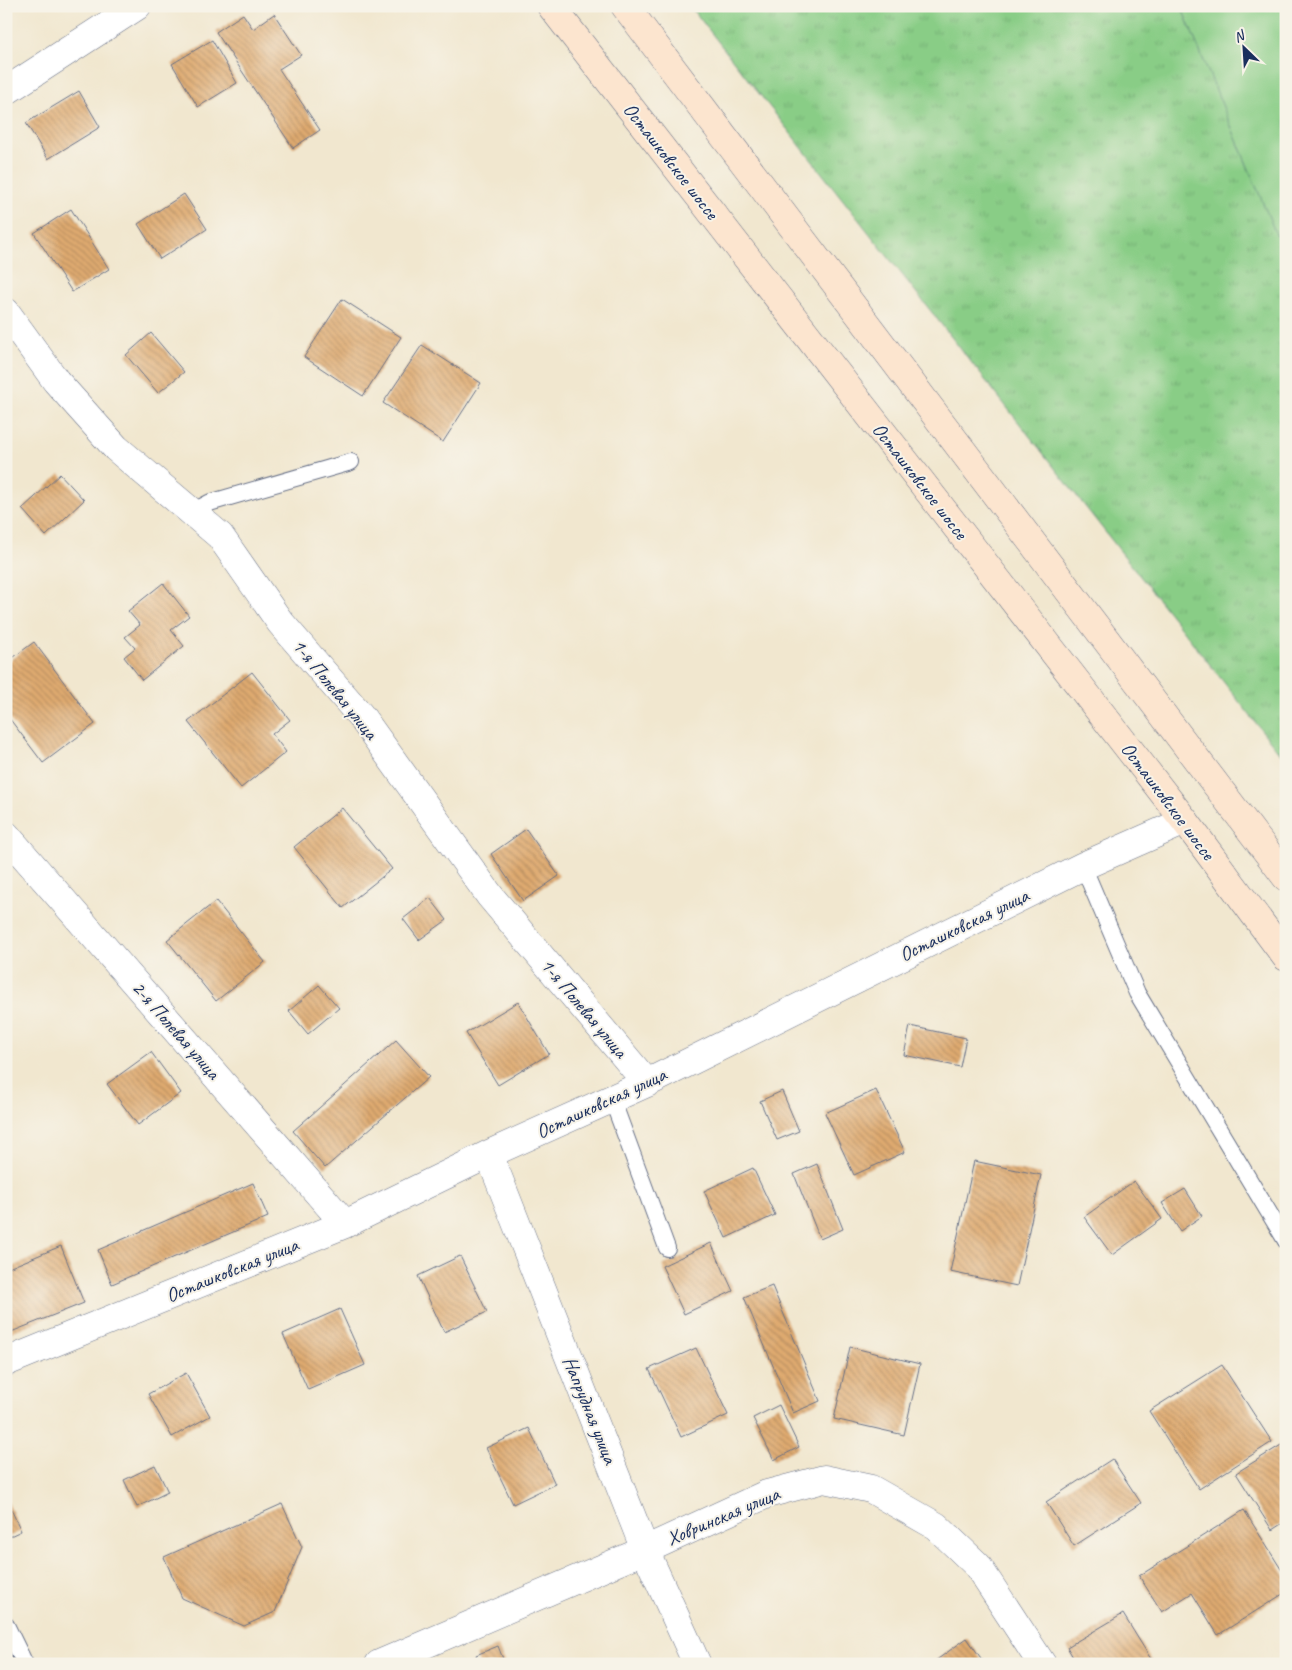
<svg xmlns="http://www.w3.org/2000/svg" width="1292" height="1670" font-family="Caveat,sans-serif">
  <defs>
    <pattern id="grass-tufts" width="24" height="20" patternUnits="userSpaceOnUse" patternTransform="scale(1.25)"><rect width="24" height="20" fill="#89cd86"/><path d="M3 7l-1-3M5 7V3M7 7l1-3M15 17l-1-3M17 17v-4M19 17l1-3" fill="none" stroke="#76b076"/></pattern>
    <pattern id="building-back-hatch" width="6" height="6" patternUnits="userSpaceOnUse" patternTransform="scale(1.25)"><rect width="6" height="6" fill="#dfaa70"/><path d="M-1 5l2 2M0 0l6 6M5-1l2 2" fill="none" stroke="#b48b5f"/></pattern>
  </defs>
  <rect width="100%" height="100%" fill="#f7f3e8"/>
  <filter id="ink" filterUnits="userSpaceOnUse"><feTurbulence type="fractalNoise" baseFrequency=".02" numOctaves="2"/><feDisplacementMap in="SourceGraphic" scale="10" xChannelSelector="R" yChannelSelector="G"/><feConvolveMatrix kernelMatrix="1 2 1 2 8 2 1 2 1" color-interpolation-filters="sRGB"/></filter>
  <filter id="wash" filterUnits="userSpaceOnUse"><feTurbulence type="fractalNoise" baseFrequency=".0096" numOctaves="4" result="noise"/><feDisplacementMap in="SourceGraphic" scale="20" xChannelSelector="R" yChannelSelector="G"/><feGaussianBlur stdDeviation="1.12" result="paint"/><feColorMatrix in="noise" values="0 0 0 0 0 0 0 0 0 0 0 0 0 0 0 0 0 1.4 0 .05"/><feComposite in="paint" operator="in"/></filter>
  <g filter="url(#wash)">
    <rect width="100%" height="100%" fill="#f1e7cf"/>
    <path fill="url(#grass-tufts)" stroke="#527e72" d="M690,6H1181L1286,258V761Z"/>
    <path fill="#89cd86" stroke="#527e72" d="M1181,6H1286V258Z"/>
    <g id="blocks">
      <path fill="url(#building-back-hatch)" d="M243,14L253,29L274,14L301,55L279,69L320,130L293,148L216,32Z
        M212,40L237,83L198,107L172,64Z
        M79,91L100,127L48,159L26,123Z
        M184,194L207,229L160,259L138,224Z
        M71,209L109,269L72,292L34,233Z
        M342,299L401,337L363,396L304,357Z
        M151,333L184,372L158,393L126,355Z
        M422,345L481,383L443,442L383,403Z
        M60,474L84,500L46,536L22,509Z
        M163,583L189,616L171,630L184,646L142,680L124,657L135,648L125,637L140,625L128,611Z
        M34,642L95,724L43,763L6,714V663Z
        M252,672L290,720L272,734L286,752L241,788L188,722Z
        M342,808L392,869L343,908L294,847Z
        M526,829L559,876L523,901L491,854Z
        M430,898L447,920L419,940L403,919Z
        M216,901L265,962L216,1001L167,940Z
        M319,985L339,1008L308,1034L289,1011Z
        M518,1002L549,1054L498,1085L466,1033Z
        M910,1026L966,1038L960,1067L904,1055Z
        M396,1040L429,1077L325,1168L293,1131Z
        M151,1052L181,1093L138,1125L107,1084Z
        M876,1090L905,1152L854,1175L825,1113Z
        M782,1091L799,1131L777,1140L760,1101Z
        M974,1161L1041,1175L1017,1286L950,1272Z
        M817,1164L843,1229L820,1239L794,1174Z
        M753,1168L775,1215L726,1238L704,1191Z
        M1134,1181L1162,1219L1112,1255L1084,1217Z
        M253,1183L268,1217L112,1284L98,1250Z
        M1185,1189L1202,1216L1180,1231L1162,1203Z
        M711,1243L733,1291L684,1314L662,1266Z
        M61,1246L84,1303L6,1334V1269Z
        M460,1256L487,1312L444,1332L418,1276Z
        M772,1286L820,1401L793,1413L744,1297Z
        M340,1309L365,1365L308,1390L283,1334Z
        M850,1347L920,1364L904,1435L834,1419Z
        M696,1348L728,1415L681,1437L649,1369Z
        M1222,1365L1272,1442L1199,1489L1149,1411Z
        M186,1373L210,1416L172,1437L148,1394Z
        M779,1405L799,1447L774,1460L753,1418Z
        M529,1428L555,1484L513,1504L486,1448Z
        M1286,1442V1521L1272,1530L1236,1473Z
        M1112,1459L1141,1503L1074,1546L1046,1502Z
        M155,1465L168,1492L137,1507L124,1480Z
        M6,1498L21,1531L6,1538Z
        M282,1504L302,1547L275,1612L244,1626L182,1598L164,1557Z
        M1244,1510L1286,1577V1592L1218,1635L1192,1593L1162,1612L1139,1576Z
        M1123,1614L1154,1664H1077L1067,1647Z
        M967,1638L985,1664H931Z
        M498,1646L505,1664H479L476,1655Z"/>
    </g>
  </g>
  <g filter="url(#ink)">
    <use href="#blocks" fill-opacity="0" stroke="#666f86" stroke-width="1"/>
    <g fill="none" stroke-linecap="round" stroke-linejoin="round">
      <g stroke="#666f86" stroke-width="18">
        <path id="service" d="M192,512L209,503L351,462
          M1083,866L1137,993L1286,1241
          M612,1099L667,1248
          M6,1625L25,1664"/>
      </g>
      <g stroke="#666f86" stroke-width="29">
        <path id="minor" d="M6,91L137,6
          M6,312L56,381L116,448L220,536L280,622L360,715L490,896L647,1083
          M6,835L345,1224
          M489,1154L645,1550L697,1664
          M6,1362L345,1224L489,1154L647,1083L1083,866L1185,821
          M379,1664L645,1550L767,1494L824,1479L871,1489L936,1526L977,1565L1042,1664"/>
      </g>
      <g stroke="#666f86" stroke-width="29">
        <path id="secondary" d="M551,6L1185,821L1286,957
          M625,6L1286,877"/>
      </g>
      <use href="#service" stroke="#fff" stroke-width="16"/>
      <use href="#minor" stroke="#fff" stroke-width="28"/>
      <use href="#secondary" stroke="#fce5cf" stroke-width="28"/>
    </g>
  </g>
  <g text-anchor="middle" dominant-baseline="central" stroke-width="4" stroke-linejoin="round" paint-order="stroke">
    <g font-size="20" fill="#1b2f5e" stroke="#f7f3e8">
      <text transform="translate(671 161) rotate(52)">Осташковское шоссе</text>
      <text transform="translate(920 481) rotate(52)">Осташковское шоссе</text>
      <text transform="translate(335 689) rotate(51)">1-я Полевая улица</text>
      <text transform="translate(1168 801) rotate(53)">Осташковское шоссе</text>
      <text transform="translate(964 925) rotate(-26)">Осташковская улица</text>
      <text transform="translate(584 1008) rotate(50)">1-я Полевая улица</text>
      <text transform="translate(176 1030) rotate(49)">2-я Полевая улица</text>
      <text transform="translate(601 1103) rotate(-25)">Осташковская улица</text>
      <text transform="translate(232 1270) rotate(-22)">Осташковская улица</text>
      <text transform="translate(590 1410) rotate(68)">Напрудная улица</text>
      <text transform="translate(723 1516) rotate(-23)">Ховринская улица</text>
    </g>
  </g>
  <rect width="1292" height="1670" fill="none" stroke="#f7f3e8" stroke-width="25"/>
  <g transform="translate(1244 48) rotate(335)" stroke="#f7f3e8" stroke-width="4" paint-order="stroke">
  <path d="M0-4L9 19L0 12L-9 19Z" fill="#1b2f5e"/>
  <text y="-8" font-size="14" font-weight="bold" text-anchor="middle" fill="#1b2f5e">N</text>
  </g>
</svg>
